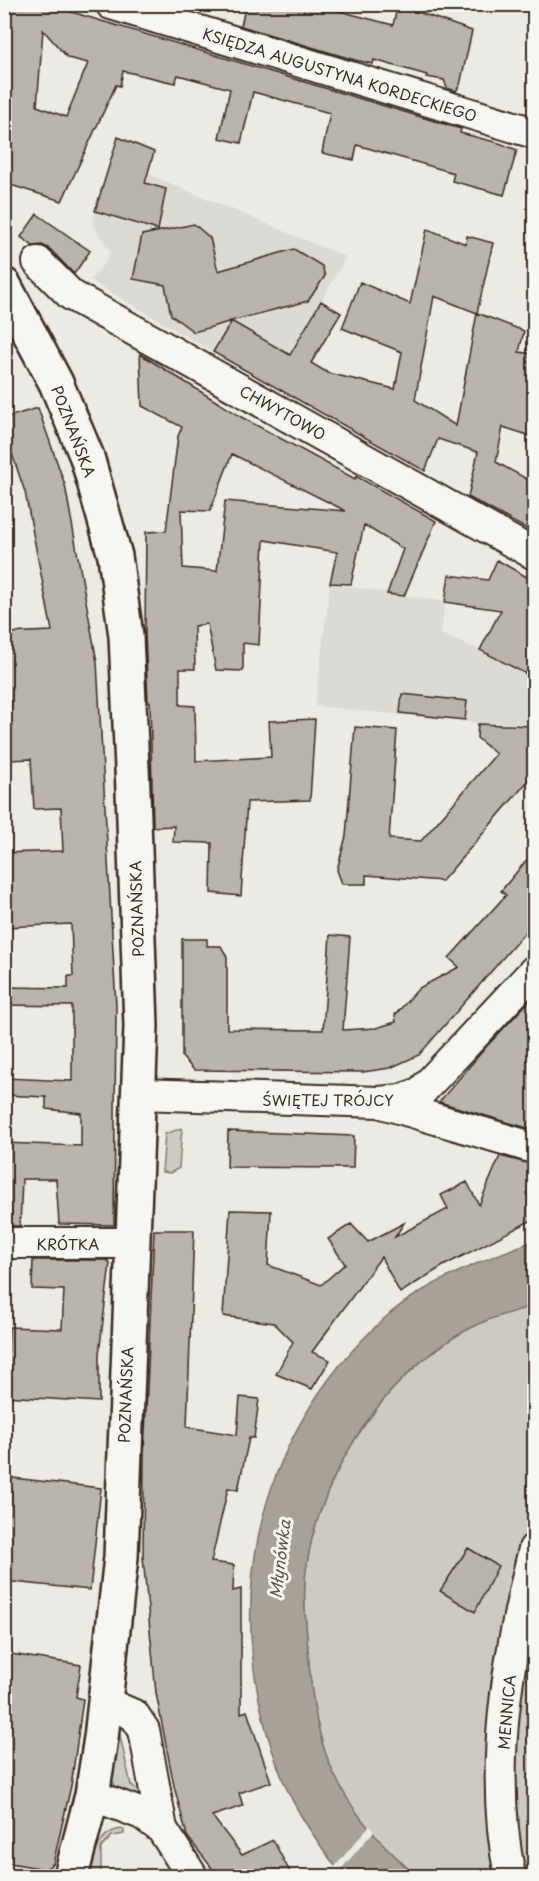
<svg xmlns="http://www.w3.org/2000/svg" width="539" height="1881" font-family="'Playpen Sans',sans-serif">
  <rect width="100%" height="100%" fill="#ebeae5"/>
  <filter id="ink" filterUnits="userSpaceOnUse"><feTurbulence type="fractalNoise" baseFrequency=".0167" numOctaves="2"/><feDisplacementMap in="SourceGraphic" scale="12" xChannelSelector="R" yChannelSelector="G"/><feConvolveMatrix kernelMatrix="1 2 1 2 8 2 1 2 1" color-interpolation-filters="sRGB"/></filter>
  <g filter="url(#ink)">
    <path fill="#dcdad4" d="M112,159L346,257L272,387L90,280L106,261L110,251L92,224Z
      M330,583L445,602L441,634L480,650L528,675H534V724L478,723L315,706Z"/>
    <path fill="#cdcac4" stroke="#847a71" stroke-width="1.5" d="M182,1128L179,1168L170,1173L162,1172L165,1134Z
      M534,1305V1876H416C387,1849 359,1822 340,1786C317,1745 311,1696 308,1650C306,1622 302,1591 307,1564C321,1469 393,1361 483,1322C499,1315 517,1311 534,1305Z
      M116,1718L124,1724L119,1732L131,1785L149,1798L150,1802L117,1789L110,1776Z
      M124,1829V1834L112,1836L101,1848V1876H90C95,1855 97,1830 124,1829Z"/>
    <path fill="#a8a198" stroke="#7c7167" stroke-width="1.5" d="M534,1241V1305C517,1311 499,1315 483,1322C393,1361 321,1469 307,1564C302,1591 306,1622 308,1650C311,1696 317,1745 340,1786C359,1822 387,1849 416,1876H342C321,1846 297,1815 283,1780C217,1614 252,1437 386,1317C422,1284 489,1257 534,1241Z"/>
    <path fill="#ebeae5" d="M370,1825L374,1831L337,1874L333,1869Z"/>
    <path fill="#bab4ae" stroke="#3b2a1e" stroke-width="1.5" fill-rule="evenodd" d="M4,4H45L461,129L460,133L499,143L517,150L504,195L452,181L454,173L357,145L354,160L322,153L330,113L253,92L241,143L219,138L230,89L178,75L175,83L123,71L120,86L116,85L62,201L4,183ZM43,30L68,58L88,63L66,117L37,106Z
      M246,4H325L324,7L393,25L398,4H420L418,12L472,31L460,85L456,91L447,88L444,80L426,77L427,75L374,60L373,64L355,60L241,26Z
      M118,137L154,152L145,183L166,189L158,230L95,211Z
      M37,214L90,251L74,274L50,249L42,245L33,246L21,237Z
      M194,224L210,238L218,271L294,249L322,266L325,276L308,301L231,321L290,355L321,301L341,313L311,363L328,373L395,389L402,352L342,328L360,282L410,304L427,229L466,244L467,236L493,243L477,313L524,331L519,352L534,354V437L503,427L496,462L534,483V533L468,497L478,452L438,439L425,471L213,352L232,321L194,332L171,315L165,285L133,279L142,235ZM434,296L477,313L456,426L415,400Z
      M140,354L243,418L355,479L356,476L436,521L404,596L387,594L403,549L364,525L351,584L330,583L337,552L264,540L259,645L243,643V671L216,670L207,624L194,626L195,669H180V705L195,706L196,761L271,757L269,721L315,719L310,800L247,802L241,896L211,893L212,843L173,842L174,826L153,827L150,702H148L145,635L146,532L166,531L178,436L182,427L142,406ZM232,454L346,511L225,501L217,571L183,568L181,510L210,511Z
      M38,408L65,485L97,662L116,1006L114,1225L59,1224L56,1179H22L20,1226H4V1143L81,1146V1113L46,1109V1097L4,1095V1078L72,1081V1006L4,1005V987L68,988V976H73L71,924L4,927V853L63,851L61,808L34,809L31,759L9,760L6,633L52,631L25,492L4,430V418Z
      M497,560L534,581V663L528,675L480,650L501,610L445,602L449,575L488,580Z
      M402,694L467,701L465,720L400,713Z
      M478,724L534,726V774L442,881L366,875V884H342L337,870L346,836L355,727L397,730L389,839L421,841L496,754L477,738Z
      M534,851V922L419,1055L390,1068L363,1072L194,1070L182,1057V939H207V946H221L227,957V1029L323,1030L330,935L350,937L343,1030L376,1028L396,1022L395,1015L419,988L459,967L449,958L506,895L501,891Z
      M534,996V1130L439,1102L486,1047Z
      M228,1131L354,1136L353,1168L227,1167Z
      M500,1156L534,1165V1219L443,1266L400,1293L381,1257L312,1352L330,1360L312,1389L276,1374L293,1342L274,1323L223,1316L230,1210L271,1211L268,1265L321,1285L345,1264L328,1239L351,1224L368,1242L404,1223L395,1237L448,1209L441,1195L467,1182L479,1205Z
      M154,1230H194L187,1427L237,1435L240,1397L259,1399L254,1438H249L238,1490L228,1488L211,1562L234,1565L233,1591L241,1589V1713L247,1711L271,1782L239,1793L243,1806L212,1816L242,1855L273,1840L292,1876H218L187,1836L174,1786L156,1693L143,1557L144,1457Z
      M33,1260H107L110,1263L99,1354V1402L4,1396V1351H8L9,1327L62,1329L64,1290L32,1289Z
      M4,1477L101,1488L90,1590L4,1581Z
      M468,1548L498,1566L475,1612L440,1591Z
      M4,1653L81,1665L76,1697L83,1699L71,1786L53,1864L45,1869L4,1862Z"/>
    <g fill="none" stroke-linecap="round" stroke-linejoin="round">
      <g stroke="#3b2a1e" stroke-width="34">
        <path id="minor" d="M111,4L534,133
          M38,262L71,295L534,554
          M139,1094L379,1102L400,1100L420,1093L534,971
          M382,1103L534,1148
          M4,1243H132
          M106,1703L134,1715L144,1730L162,1829L192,1876
          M92,1795L142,1814L162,1829
          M510,1876C488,1767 508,1656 534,1549"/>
      </g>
      <g stroke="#3b2a1e" stroke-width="38">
        <path id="major" d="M4,285L56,383L87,457L115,556L126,636L133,790L141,1026L121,1557L101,1738L92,1795L71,1876"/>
      </g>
      <use href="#minor" stroke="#f6f6f2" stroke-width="30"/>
      <use href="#major" stroke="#f6f6f2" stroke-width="33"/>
    </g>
  </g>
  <g text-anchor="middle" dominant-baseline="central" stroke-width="6" stroke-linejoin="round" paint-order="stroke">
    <g font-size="15" fill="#3b2a1e" stroke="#f6f6f2">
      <text transform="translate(340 74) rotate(17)">KSIĘDZA AUGUSTYNA KORDECKIEGO</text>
      <text transform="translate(283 412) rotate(29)">CHWYTOWO</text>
      <text transform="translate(74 431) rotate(69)">POZNAŃSKA</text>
      <text transform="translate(136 909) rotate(-92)">POZNAŃSKA</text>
      <text x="328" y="1099">ŚWIĘTEJ TRÓJCY</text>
      <text x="68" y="1243">KRÓTKA</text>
      <text transform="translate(125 1395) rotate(-88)">POZNAŃSKA</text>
      <text transform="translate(506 1712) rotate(-85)">MENNICA</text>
    </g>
    <g font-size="16" font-style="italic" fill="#615449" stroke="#f6f6f2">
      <text transform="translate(279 1559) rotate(-83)">Młynówka</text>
    </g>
  </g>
  <rect width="539" height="1881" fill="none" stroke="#f6f6f2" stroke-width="24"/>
  <rect x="12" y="12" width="515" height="1857" fill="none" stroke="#3b2a1e" stroke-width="2" filter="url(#ink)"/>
</svg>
